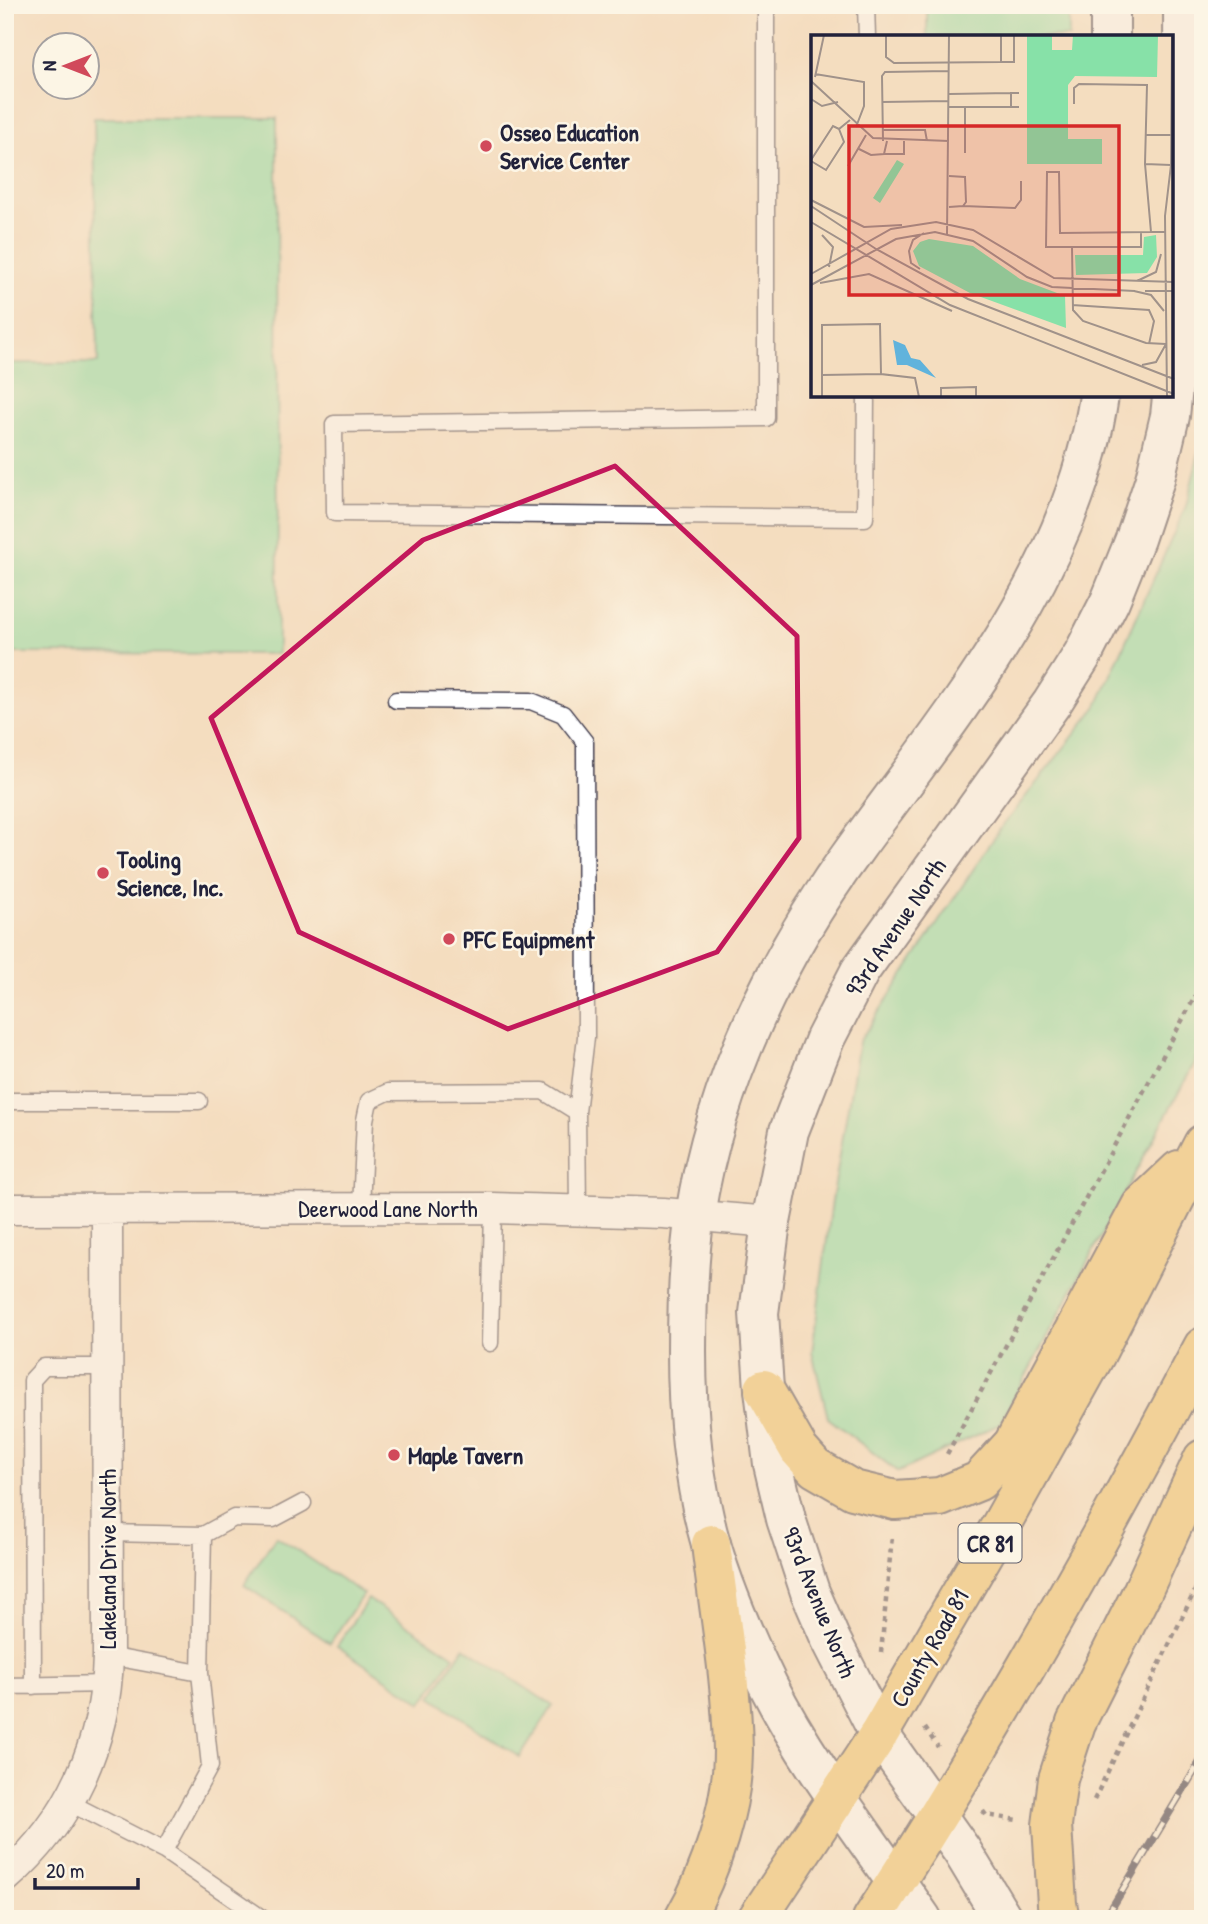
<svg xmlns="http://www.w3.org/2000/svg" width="1208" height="1924" font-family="'Patrick Hand',sans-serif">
  <rect width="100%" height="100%" fill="#fcf5e5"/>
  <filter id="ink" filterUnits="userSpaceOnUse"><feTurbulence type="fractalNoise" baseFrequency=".0143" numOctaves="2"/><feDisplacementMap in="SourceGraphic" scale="14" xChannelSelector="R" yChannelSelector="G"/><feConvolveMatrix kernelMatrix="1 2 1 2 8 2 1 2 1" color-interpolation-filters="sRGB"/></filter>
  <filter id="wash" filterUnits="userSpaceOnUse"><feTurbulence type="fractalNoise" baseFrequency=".00686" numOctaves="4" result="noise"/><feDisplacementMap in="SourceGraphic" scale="28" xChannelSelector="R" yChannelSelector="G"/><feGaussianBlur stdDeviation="1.57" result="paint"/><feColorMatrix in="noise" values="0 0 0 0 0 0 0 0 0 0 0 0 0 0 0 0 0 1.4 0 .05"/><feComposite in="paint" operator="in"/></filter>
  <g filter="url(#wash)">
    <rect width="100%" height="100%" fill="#f4ddbf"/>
    <path fill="#87e1a8" stroke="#548272" stroke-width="2" d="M927,5H1069V37H927Z
      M94,118H277L278,654L5,653V363H98Z
      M1203,436V1040L1194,1064L1000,1424L898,1472L828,1418L812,1352L832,1201L859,1042L1000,829L1097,706L1186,506Z
      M276,1536L363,1594L330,1643L244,1585Z
      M368,1599L454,1656L422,1703L337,1646Z
      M464,1647L553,1706L520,1757L431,1697Z"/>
  </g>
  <g filter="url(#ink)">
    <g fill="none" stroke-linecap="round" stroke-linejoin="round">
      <g stroke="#423e4f" stroke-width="19">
        <path id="service" d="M766,5V418L334,424L335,513L865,518L866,396
          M866,5L867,37
          M396,700L531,701L563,714L585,742L586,1037L577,1112
          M5,1101H199
          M361,1208L365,1120L369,1101L388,1092L543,1091L577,1112L578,1211
          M490,1343L493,1208
          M107,1533L203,1535L200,1673
          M203,1535L234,1518L273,1519L303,1503
          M108,1656L200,1673L210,1766L164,1851
          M5,1686L108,1684
          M33,1686L32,1380L44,1367H107
          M68,1802L164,1851L263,1919"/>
      </g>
      <g stroke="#423e4f" stroke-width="33">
        <path id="minor" d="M5,1209L493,1208L663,1213L771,1222
          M5,1878C71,1821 106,1742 108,1656L107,1209"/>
      </g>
      <g stroke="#423e4f" stroke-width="42">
        <path id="tertiary" d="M1110,5V37
          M922,1919C870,1842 810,1768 768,1685C746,1640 725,1592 711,1544C693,1482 687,1415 687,1351C687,1306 688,1260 695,1215C716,1081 777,955 857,846C957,709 1074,569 1099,396
          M1003,1919L962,1851L879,1734L830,1638L810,1592L786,1519L773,1464L764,1389L759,1313L771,1222L789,1131L825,1039L860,971L1052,703L1083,654L1110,601L1135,539L1155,479L1170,416L1184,284L1183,5"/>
      </g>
      <g stroke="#423e4f" stroke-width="42">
        <path id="trunk" d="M764,1389L799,1450L815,1468L853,1490L895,1500L940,1497L979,1481L1013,1444L1141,1206L1179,1170
          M684,1919C711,1872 733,1805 733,1751C732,1682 719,1612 711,1544
          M757,1919L879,1734L1002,1523L1096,1354L1203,1144
          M872,1919C992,1734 1100,1542 1203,1347
          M1060,1919L1057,1904L1052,1825L1058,1779L1076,1723L1143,1590L1203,1459"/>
      </g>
      <path stroke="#423e4f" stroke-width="4.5" stroke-dasharray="5 5" stroke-linecap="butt" d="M947,1454L1203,982
        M881,1653L892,1536
        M925,1728L938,1747
        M1094,1800L1203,1574
        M983,1811L986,1815L1017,1820
        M1096,1911L1102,1919"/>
      <use href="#service" stroke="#fff" stroke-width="16"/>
      <use href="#minor" stroke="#fff" stroke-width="30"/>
      <use href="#tertiary" stroke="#fff" stroke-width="38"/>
      <use href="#trunk" stroke="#efc469" stroke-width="38"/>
      <g stroke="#22223b" stroke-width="8">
        <path id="rail" d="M1105,1919L1203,1757"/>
      </g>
      <use href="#rail" stroke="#fcf5e5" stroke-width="5" stroke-dasharray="16" stroke-linecap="butt"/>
    </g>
  </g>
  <path d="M0 0H1208V1924H0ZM615,466L797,636L799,838L717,952L508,1029L299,932L211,718L423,540Z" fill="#f4ddbf" fill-opacity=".55" fill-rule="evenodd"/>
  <path fill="none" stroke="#c2185b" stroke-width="5" stroke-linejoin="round" d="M615,466L797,636L799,838L717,952L508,1029L299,932L211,718L423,540Z"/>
  <g fill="#d1495b" stroke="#fcf5e5" stroke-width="2.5">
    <circle cx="486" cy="146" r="7"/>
    <circle cx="103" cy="873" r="7"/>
    <circle cx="449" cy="939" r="7"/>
    <circle cx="394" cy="1455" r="7"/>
  </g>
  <g text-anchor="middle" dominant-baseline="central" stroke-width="5" stroke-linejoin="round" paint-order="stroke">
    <rect fill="#fcf5e5" stroke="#63616e" stroke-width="2" x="958.5" y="1523.5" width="63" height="39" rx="5"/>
    <g font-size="23" font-weight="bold" fill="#22223b">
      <text x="990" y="1543">CR 81</text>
    </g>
    <g font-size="24" font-weight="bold" fill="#22223b" stroke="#fcf5e5" text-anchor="start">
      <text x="500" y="132">Osseo Education<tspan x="500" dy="28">Service Center</tspan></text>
      <text x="117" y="859">Tooling<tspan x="117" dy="28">Science, Inc.</tspan></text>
      <text x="463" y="939">PFC Equipment</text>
      <text x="408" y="1455">Maple Tavern</text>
    </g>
    <g font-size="24" fill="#22223b" stroke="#fcf5e5">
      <text transform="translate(895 927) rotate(-56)">93rd Avenue North</text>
      <text x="388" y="1208">Deerwood Lane North</text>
      <text transform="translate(107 1559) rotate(-90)">Lakeland Drive North</text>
      <text transform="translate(820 1602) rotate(68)">93rd Avenue North</text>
      <text transform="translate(929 1648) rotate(-60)">County Road 81</text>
    </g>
  </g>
  <g transform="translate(811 35)">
    <rect width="362" height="362" fill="#f4ddbf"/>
    <path d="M216,0H241V15H261L262,0H347L346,42L264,41L257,50V104H291V129H216ZM86,125L93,129L69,168L62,163ZM345,200L346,222L336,238L265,240L264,220H332L333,202ZM118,204L162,211L209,244L254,261L255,293L159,258L108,231L102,216L109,207Z" fill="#87e1a8"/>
    <path d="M82,305L94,310L100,323L109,325L125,343L96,330H86Z" fill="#60b3dc"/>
    <path fill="none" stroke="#a0928a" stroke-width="2" d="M75,0V22L83,28L190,27M190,0V27H203V0M4,39L53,47V71L45,92M4,42L13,0M0,46L62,103L138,106M138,59L200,58M0,64L11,71L27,67M71,67L138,66M263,69V53L268,49L336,50L334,129L340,197H354M138,72H208M154,72V118M200,72V58H208M72,95H114L116,106M335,100H360M72,106L71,41L74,37L138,36M48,114L60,120L73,119L76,106M73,119H93V106M0,125L22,91L28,94L39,85M0,126L15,135L33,107L28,94M334,129L360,130M37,131L55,100M0,165L53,192L91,190M0,171L65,214L157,264L363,344M152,171L204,173L210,165V146M138,172L152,171L155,167L154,142L138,141M0,187L139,270L363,359M340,197L249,198L248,137H236L235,212H261L262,275L272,286L335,308L355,309M136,199L138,0M11,200L22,212L18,232M261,212H330V198M109,234L100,228L98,216L102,205L113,198M0,239L80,194L125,187L162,195L243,243L363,247M326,246L345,237L350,219M9,248L58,239L141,276M0,250L85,204L124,197L162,206L216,242L241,252L324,256M323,256L340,260L353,276M334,256H363M261,270L338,275L343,286L338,309M331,330L345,327L355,309M11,340L70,339M11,362V290L69,289L70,339L104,343L108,362M130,362V353L165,352V362M356,362L354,181L360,130L361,0"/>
    <path fill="#d62828" fill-opacity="0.15" stroke="#d62828" stroke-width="3.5" d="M38,91H308V260H38Z"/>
    <rect width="362" height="362" fill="none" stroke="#22223b" stroke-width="3.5"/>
  </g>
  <rect width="1208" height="1924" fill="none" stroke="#fcf5e5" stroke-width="28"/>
  <g transform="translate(66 66) rotate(270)"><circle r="33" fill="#fcf5e5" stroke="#a5a1a1" stroke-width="2"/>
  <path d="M0-5L12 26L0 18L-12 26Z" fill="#d1495b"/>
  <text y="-10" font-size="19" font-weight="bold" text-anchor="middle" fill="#22223b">N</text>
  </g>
  <path d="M35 1878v10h103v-10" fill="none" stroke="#22223b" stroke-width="3.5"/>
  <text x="46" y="1878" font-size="21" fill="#22223b" stroke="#fcf5e5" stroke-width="5" paint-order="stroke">20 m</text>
</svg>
